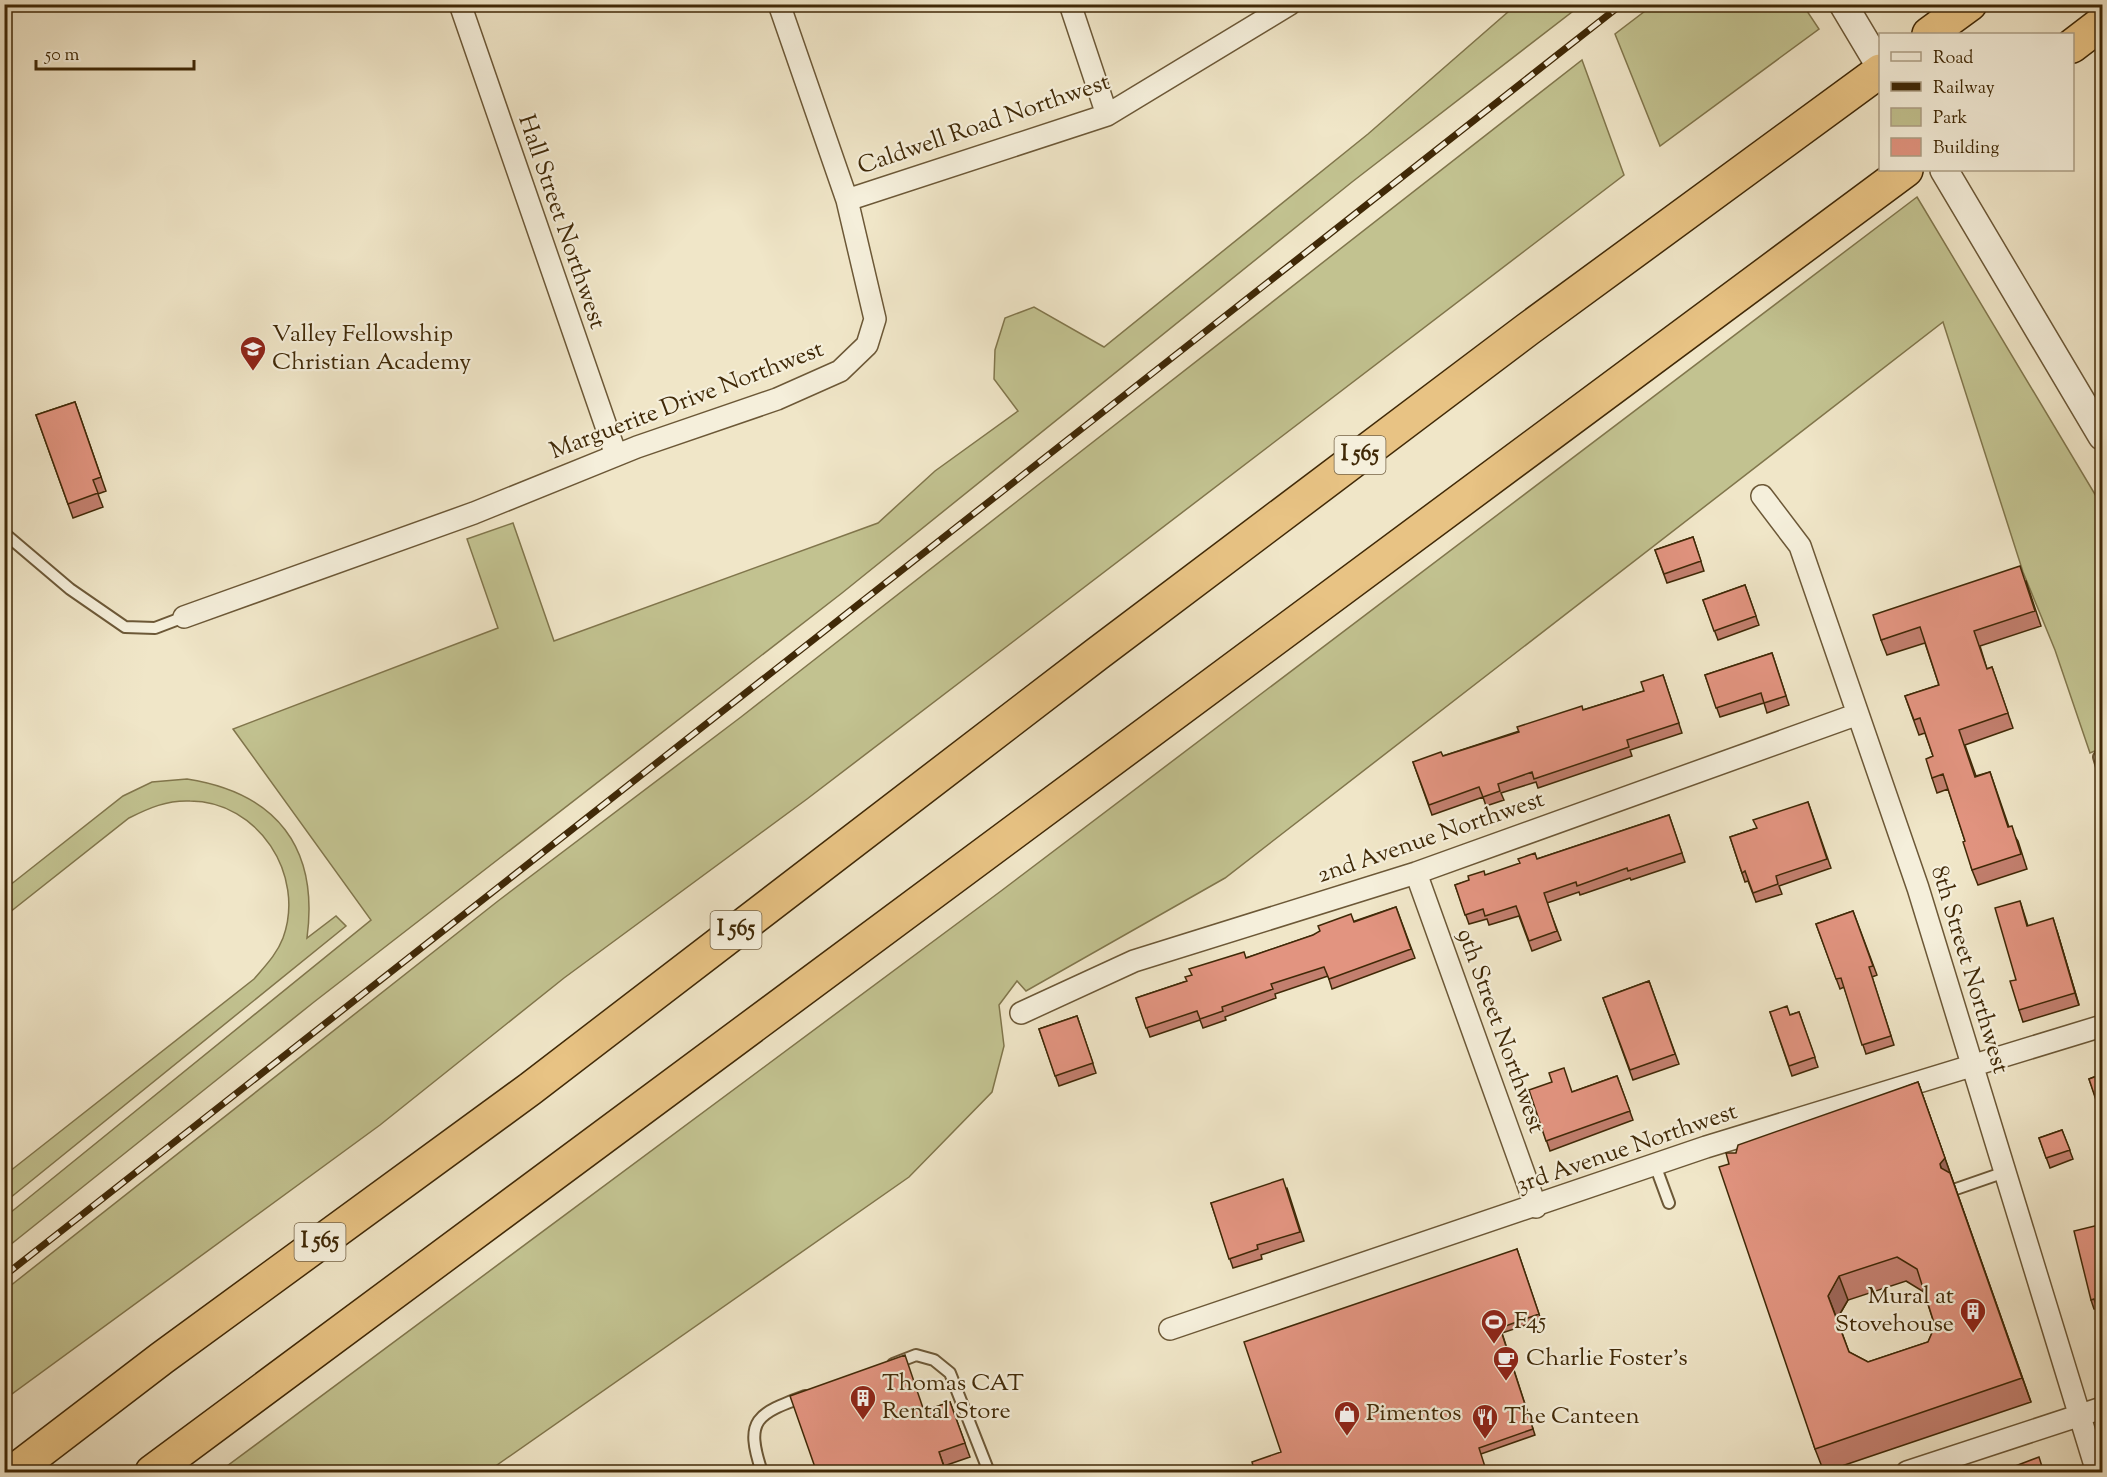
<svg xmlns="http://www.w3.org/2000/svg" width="2107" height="1477" font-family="'Sorts Mill Goudy',serif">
  <rect width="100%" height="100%" fill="#f0e6c8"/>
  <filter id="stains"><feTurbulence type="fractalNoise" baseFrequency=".00333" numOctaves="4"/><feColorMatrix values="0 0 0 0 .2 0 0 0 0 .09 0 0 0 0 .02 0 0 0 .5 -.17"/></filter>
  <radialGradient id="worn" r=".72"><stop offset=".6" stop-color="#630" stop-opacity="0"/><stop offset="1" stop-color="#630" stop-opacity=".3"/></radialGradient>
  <path fill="#c2c290" stroke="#81764c" stroke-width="1.5" d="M1516,5H1581L1352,182L842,593L314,1002L5,1249V1217L371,920L233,729L498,628L467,539L513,523L554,641L878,523L935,471L1018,411L994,379L995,350L1005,318L1034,307L1104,347L1368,134Z
    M1653,5H1803L1819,29L1660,146L1615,34Z
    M1582,60L1624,175L807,799L564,978L380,1125L5,1399V1290L498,901L741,717Z
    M1917,197L2102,506V748L2090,753L2055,650L2023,572L1943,322L1225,878L1026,991L1017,981L999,1005L1004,1046L992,1092L909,1177L487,1472H219L1001,891Z
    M187,779C277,793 319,848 307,938L336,916L346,926L5,1202V1175L254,979C265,966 277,954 283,938C306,875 258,801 190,801C167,800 149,808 129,818L5,916V889L123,796L152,782Z"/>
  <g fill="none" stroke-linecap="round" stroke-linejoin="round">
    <g stroke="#6c5837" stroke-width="14">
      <path id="service" d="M4,533L70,589L125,627L155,628L184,617
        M2102,756L2099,757L2102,767
        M1655,1165L1669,1203
        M1956,1189L2005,1172
        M893,1364L916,1355L934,1360L950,1373L989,1472
        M762,1472C744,1419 757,1414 805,1396"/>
    </g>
    <g stroke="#6c5837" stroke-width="24">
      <path id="minor" d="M460,4L616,455
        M1070,4L1107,115
        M847,200L1107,115L1290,4
        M1762,496L1800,546L1918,888L2097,1472
        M184,617L474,513L637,447L777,399L840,371L867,345L875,319L847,200L779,4
        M1416,873L1536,1207
        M1021,1013L1134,961L1416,873L1858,714
        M1170,1329L1706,1147L2102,1026
        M1907,1472L2102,1408"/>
    </g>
    <g stroke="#6c5837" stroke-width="30">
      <path id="tertiary" d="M1843,4L1880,66
        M1944,170L2102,436"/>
    </g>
    <g stroke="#402907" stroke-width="36">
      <path id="motorway" d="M1929,34L1970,4
        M2072,46L2102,23
        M13,1472L162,1358L530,1089L1097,654L1528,329L1880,71
        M152,1472L1906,170"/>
    </g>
    <use href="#service" stroke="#f5efdb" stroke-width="10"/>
    <use href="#minor" stroke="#f5efdb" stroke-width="21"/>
    <use href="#tertiary" stroke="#f5efdb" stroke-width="27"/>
    <use href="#motorway" stroke="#e8c384" stroke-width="33"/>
    <g stroke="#402907" stroke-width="7">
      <path id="rail" d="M4,1276L1622,4"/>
    </g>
    <use href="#rail" stroke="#f5efdb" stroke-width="4.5" stroke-dasharray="14" stroke-linecap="butt"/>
  </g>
  <path fill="#c27f6e" stroke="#402907" stroke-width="1.5" fill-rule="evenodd" d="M75,402L106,491L98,494L103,507L73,518L36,415Z
    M1693,537L1704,571L1667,583L1655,550Z
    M2026,581L2041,626L1980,646L1987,669L1992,667L2013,728L1965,745L1976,776L1990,772L2009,827L2018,841L2027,869L1978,885L1972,870L1965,841L1948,789L1937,793L1932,778L1933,756L1925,733L1919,735L1905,696L1939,685L1925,643L1887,655L1881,640Z
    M1745,585L1759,625L1718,640L1703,600Z
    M1772,653L1789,705L1767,713L1764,703L1720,717L1705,675Z
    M1663,675L1682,733L1630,750L1632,756L1538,788L1536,782L1501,793L1504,800L1486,806L1483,797L1432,815L1413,762L1443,756L1583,710L1644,691Z
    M1808,802L1831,868L1779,886L1782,894L1756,902L1748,881L1745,882L1730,837L1757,828Z
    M1669,815L1685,862L1631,880L1630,878L1580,895L1579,892L1547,903L1561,940L1532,951L1519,916L1489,925L1487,919L1469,924L1455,885L1537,859Z
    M2020,901L2028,926L2057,931L2079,1005L2023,1022L2019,1010L2016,980Z
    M1396,907L1415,958L1332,989L1328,976L1275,994L1276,998L1225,1017L1226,1020L1203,1028L1200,1020L1150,1037L1136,998L1187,981L1246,958Z
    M1853,911L1877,975L1872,977L1894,1045L1866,1054L1844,987L1840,989L1816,924Z
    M1649,981L1679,1064L1633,1080L1603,998Z
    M1770,1012L1790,1015L1799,1012L1818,1067L1792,1076Z
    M1077,1016L1096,1073L1059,1086L1039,1029Z
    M2103,1063V1118L2089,1079L2102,1074Z
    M1617,1076L1633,1120L1550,1151L1529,1090L1572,1092Z
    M1918,1082L2031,1402L1824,1472L1815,1449L1729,1164L1736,1153ZM1906,1281L1924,1292L1935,1326L1928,1342L1868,1362L1849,1352L1837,1319L1848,1300Z
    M2062,1130L2073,1159L2050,1168L2039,1138Z
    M1287,1188L1304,1241L1261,1255L1262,1259L1233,1268L1211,1203Z
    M2103,1224L2097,1309H2094L2091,1300Z
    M1517,1249L1541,1320L1502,1333L1535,1435L1481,1454L1281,1452Z
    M950,1402L970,1457L944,1466L924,1411Z"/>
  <path fill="#9e685a" stroke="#402907" stroke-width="1.5" d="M2053,918L2057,931L2079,1005L2075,993Z
    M1918,1082L2031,1402L1953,1182L1941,1168Z
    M1839,1276L1848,1300L1837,1319L1828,1296Z"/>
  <path fill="#e29480" stroke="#402907" stroke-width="1.5" fill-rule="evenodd" d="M75,402L101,477L93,480L98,493L68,504L36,415Z
    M1693,537L1701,561L1664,574L1655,550Z
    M2020,566L2035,611L1974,631L1987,669L1992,667L2008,713L1959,730L1975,777L1990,772L2008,827L2012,826L2021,854L1972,870L1963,842L1965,841L1943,774L1932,778L1926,759L1933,756L1920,718L1914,720L1905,696L1939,685L1920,627L1881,640L1873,615Z
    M1745,585L1756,616L1714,631L1703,600Z
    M1772,653L1786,696L1764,703L1761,693L1716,708L1705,675Z
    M1663,675L1679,723L1627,740L1629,747L1534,779L1532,772L1498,784L1500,791L1483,797L1479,787L1429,805L1413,762L1441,752L1443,756L1519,732L1517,727L1582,706L1583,710L1644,691L1641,682Z
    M1808,802L1827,859L1776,876L1778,884L1753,893L1745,871L1742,873L1730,837L1757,828L1753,820Z
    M1669,815L1682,853L1628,871L1627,868L1577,886L1576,882L1544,893L1557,931L1529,941L1516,906L1485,916L1483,909L1465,915L1455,885L1469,880L1468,876L1484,871L1485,875L1520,863L1518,859L1535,853L1537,859Z
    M2020,901L2027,926L2053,918L2075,993L2019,1010L2010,981L2016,980L1995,908Z
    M1396,907L1411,949L1329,979L1324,967L1271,984L1273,989L1222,1007L1223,1011L1200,1019L1197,1011L1146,1028L1136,998L1187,981L1185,977L1192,975L1189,969L1244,952L1246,958L1313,935L1320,931L1318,926L1351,914L1354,922Z
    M1853,911L1873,966L1869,967L1891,1036L1862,1045L1841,978L1836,979L1816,924Z
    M1649,981L1675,1054L1630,1070L1603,998Z
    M1787,1006L1790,1015L1799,1012L1815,1057L1789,1066L1770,1012Z
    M1077,1016L1093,1063L1055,1076L1039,1029Z
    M2103,1063V1108L2099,1109L2089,1079L2102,1074L2099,1064Z
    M1564,1068L1572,1092L1617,1076L1630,1111L1546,1141L1529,1090L1552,1082L1549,1073Z
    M1918,1082L1945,1158L1940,1164L1941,1168L1950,1173L2022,1378L1815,1449L1719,1167L1729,1164L1726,1153H1736L1738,1145ZM1897,1257L1917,1269L1935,1326L1928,1342L1868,1362L1849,1352L1828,1296L1839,1276Z
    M2062,1130L2070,1150L2046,1158L2039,1138Z
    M1283,1179L1300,1232L1257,1245L1258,1249L1229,1259L1211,1203Z
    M2103,1224V1325L2094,1299L2091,1300L2074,1231Z
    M1517,1249L1539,1314L1500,1328L1533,1429L1479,1448L1487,1473H1255L1252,1462L1281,1452L1244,1342Z
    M2103,1333V1350L2098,1335Z
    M905,1355L924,1411L950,1402L965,1443L939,1452L946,1473H817L790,1396Z
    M2039,1457L2044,1473H2011L2010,1468Z"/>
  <defs>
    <g id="school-pin" transform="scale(1.35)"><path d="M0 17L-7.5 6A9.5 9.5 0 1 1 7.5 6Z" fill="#8f2418" stroke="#f5efdb"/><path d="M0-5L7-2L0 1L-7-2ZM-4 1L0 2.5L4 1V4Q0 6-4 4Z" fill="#fff"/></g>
    <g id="building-pin" transform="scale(1.35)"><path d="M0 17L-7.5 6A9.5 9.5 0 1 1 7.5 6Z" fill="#8f2418" stroke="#f5efdb"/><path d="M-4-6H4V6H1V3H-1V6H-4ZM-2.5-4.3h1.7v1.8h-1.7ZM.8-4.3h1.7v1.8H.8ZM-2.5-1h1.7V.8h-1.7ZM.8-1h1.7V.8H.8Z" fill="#fff"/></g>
    <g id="stadium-pin" transform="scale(1.35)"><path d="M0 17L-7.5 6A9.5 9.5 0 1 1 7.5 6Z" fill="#8f2418" stroke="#f5efdb"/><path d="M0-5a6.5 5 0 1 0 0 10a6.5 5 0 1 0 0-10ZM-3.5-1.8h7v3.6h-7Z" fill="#fff"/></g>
    <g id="cafe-pin" transform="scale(1.35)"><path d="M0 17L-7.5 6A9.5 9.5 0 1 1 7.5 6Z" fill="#8f2418" stroke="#f5efdb"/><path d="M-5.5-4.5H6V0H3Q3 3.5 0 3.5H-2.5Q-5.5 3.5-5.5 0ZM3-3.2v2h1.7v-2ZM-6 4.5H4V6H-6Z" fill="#fff"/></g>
    <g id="shop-pin" transform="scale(1.35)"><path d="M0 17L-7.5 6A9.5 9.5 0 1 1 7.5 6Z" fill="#8f2418" stroke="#f5efdb"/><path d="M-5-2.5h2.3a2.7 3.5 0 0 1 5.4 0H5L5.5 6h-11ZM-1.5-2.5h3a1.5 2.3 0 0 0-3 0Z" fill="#fff"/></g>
    <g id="restaurant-pin" transform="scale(1.35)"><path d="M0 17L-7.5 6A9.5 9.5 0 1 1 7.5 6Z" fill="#8f2418" stroke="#f5efdb"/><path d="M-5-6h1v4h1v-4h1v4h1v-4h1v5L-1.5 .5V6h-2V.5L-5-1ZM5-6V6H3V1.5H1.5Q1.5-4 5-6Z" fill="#fff"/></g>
  </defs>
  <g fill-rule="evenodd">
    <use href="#school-pin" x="253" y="349"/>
    <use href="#building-pin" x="1973" y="1311"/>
    <use href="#stadium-pin" x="1494" y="1322"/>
    <use href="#cafe-pin" x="1506" y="1359"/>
    <use href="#building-pin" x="863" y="1398"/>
    <use href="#shop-pin" x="1347" y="1414"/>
    <use href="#restaurant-pin" x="1485" y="1417"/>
  </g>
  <g text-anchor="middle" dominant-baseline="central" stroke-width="4.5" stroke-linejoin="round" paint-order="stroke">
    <g fill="#f5efdb" stroke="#766447" stroke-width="1.5">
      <rect x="1334.5" y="436" width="51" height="38" rx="4.5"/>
      <rect x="710.5" y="911" width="51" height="38" rx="4.5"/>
      <rect x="294.5" y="1223" width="51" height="38" rx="4.5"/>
    </g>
    <g font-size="22" font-weight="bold" fill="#402907">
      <text x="1360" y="455">I 565</text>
      <text x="736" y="930">I 565</text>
      <text x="320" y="1242">I 565</text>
    </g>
    <g font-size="24" fill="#402907" stroke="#f5efdb">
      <text transform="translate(984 125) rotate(-19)">Caldwell Road Northwest</text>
      <text transform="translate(561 222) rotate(71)">Hall Street Northwest</text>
      <text transform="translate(687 401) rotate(-21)">Marguerite Drive Northwest</text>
      <text transform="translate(1431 838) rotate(-19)">2nd Avenue Northwest</text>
      <text transform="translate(1969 970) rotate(73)">8th Street Northwest</text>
      <text transform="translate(1500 1031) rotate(70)">9th Street Northwest</text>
      <text transform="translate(1627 1149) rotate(-19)">3rd Avenue Northwest</text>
    </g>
    <g font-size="24" fill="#402907" stroke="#f5efdb" text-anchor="start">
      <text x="272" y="335">Valley Fellowship<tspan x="272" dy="28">Christian Academy</tspan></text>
      <text x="1954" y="1297" text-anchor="end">Mural at<tspan x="1954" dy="28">Stovehouse</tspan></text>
      <text x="1514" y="1322">F45</text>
      <text x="1526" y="1359">Charlie Foster's</text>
      <text x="882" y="1384">Thomas CAT<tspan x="882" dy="28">Rental Store</tspan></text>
      <text x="1366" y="1414">Pimentos</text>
      <text x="1504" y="1417">The Canteen</text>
    </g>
  </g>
  <rect width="2107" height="1477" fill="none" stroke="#f0e6c8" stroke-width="24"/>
  <rect x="6" y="6" width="2095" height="1465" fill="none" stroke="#402907" stroke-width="3"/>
  <rect x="12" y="12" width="2083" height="1453" fill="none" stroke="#402907" stroke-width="1.5"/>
  <rect x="1879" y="33" width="195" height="138" fill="#f5efdb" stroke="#ada086" stroke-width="1.5"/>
  <rect x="1891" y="52" width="30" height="9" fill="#f5efdb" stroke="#ada086" stroke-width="1.5"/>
  <text x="1933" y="63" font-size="18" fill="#402907">Road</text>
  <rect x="1891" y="82" width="30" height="9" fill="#402907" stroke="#ada086" stroke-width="1.5"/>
  <text x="1933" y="93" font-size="18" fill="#402907">Railway</text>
  <rect x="1891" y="108" width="30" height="18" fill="#c2c290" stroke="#ada086" stroke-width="1.5"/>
  <text x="1933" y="123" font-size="18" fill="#402907">Park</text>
  <rect x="1891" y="138" width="30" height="18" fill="#e29480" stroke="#ada086" stroke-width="1.5"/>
  <text x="1933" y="153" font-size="18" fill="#402907">Building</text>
  <path d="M36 60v9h158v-9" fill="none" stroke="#402907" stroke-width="3"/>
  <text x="45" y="60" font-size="18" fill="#402907" stroke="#f5efdb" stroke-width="4.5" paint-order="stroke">50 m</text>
  <rect width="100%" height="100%" filter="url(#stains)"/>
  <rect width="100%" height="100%" fill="url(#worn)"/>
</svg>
